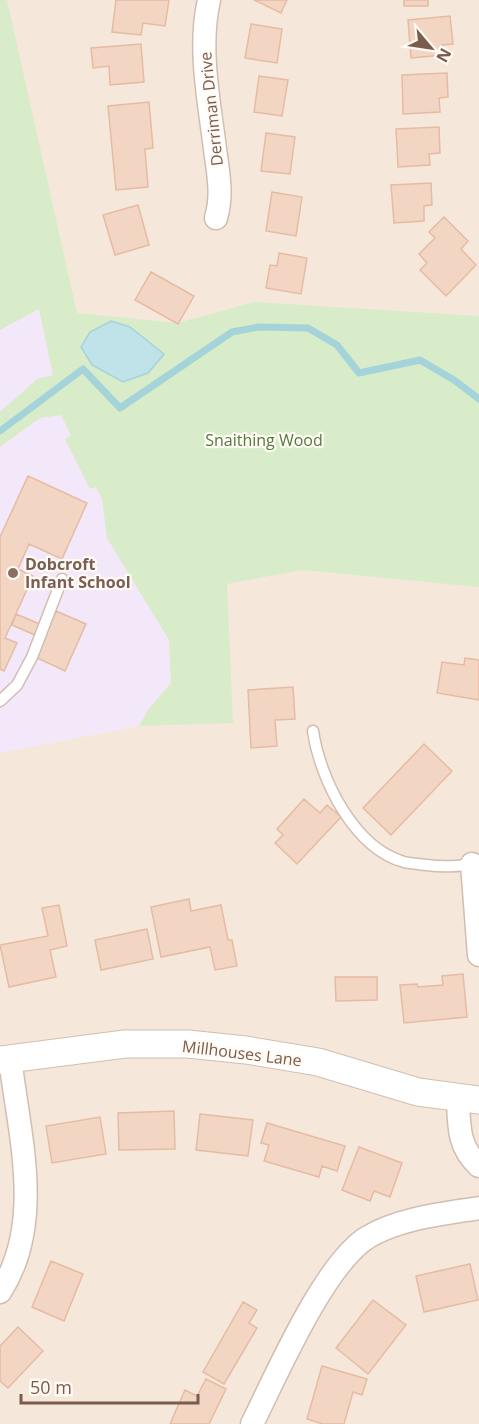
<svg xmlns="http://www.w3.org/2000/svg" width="479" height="1424" font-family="'Open Sans',sans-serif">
  <rect width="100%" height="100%" fill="#fdf6ec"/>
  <path fill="#f5e8da" d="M0,0H479V1424H0Z"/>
  <path fill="#f3e8fa" d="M0,117L61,415L102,499L107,538L169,640L171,683L148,710L139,726L0,753Z"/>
  <path fill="#d8ecc9" d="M0,0H7L77,313L178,323L254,302L479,316V587L302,570L227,584L233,723L139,726L148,710L171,683L169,640L107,538L102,499L96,487L90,489L65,439L71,435L61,415L40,418L0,447V412L37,379L53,375L39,309L0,330Z"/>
  <path fill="#bfe3e8" stroke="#a5d3da" stroke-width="1.5" d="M111,321L130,327L164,354L148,373L123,382L92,365L81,347L90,332Z"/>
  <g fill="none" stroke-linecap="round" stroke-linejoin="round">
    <path stroke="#a5d3da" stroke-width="7" d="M0,431L83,369L120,408L232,332L259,327L308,328L337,345L359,373L420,360L454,380L479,399"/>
  </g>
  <path fill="#f3d5c3" stroke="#e6bba3" stroke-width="1.5" d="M116,0H169L165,26L143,23L141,35L112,32Z
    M254,0H287L281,13Z
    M404,0H428V6H404Z
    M450,16L453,44L442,45L443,55L411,58L408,20Z
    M251,24L282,29L277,63L245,58Z
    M141,44L144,82L110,85L109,66L93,68L91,48Z
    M447,73L448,97L439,98L440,112L403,114L402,75Z
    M259,76L288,80L282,116L254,112Z
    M149,102L153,148L145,149L148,187L116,190L108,106Z
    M439,127L440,153L429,154L430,165L398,167L396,129Z
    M266,133L295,137L290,174L261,171Z
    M431,183L432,205L424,206V221L394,223L391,185Z
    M272,192L302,197L296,236L266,231Z
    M138,205L149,245L115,255L103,215Z
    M444,217L468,241L461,249L476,265L446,296L420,270L427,263L419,254L435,238L429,232Z
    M279,253L307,258L301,294L266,288L270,265L277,266Z
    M151,272L194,296L178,324L135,300Z
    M28,476L87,503L62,559L29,544L18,569L33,576L5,638L17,643L4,671L0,669V537Z
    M56,611L86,624L65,671L35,657Z
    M16,614L49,628L44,639L12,625Z
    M465,658L479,660V700L437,693L442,662L464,665Z
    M293,687L295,719L275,720L277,746L251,748L248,690Z
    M424,744L452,771L391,835L363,808Z
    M304,799L320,813L327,805L341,817L297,864L275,843L283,835L277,829Z
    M189,899L191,911L221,905L228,940H232L237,966L215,970L210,947L161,957L151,907Z
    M59,905L67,946L50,950L56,977L9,987L0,945L48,936L42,908Z
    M147,929L153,959L101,970L95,940Z
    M463,974L467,1017L404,1023L400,985L417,984L418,987L443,985L442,976Z
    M335,977H377V1000L336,1001Z
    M174,1111L175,1149L119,1150L118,1113Z
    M200,1114L253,1120L248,1156L196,1150Z
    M100,1117L106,1154L52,1163L46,1126Z
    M267,1123L345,1146L337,1171L322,1166L319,1177L264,1161L269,1145L261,1143Z
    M359,1147L402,1163L390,1197L374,1191L370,1201L342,1190Z
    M51,1261L83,1274L64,1321L32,1307Z
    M470,1264L478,1300L424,1312L416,1276Z
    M373,1300L406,1325L368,1374L336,1348Z
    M243,1302L257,1310L249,1323L257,1328L224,1384L203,1372Z
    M18,1327L43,1351L8,1388L0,1381V1346Z
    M322,1366L367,1379L362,1395L353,1392L344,1424H323L307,1419Z
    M206,1379L226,1389L209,1424H170L185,1390L197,1396Z"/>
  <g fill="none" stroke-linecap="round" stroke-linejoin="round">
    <g stroke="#d1beb0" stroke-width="13">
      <path id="service" d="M0,701L17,685L32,657L62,579
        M313,731C320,779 354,848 404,862C412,864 420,864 427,865C441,867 460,867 473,863"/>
    </g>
    <g stroke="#d1beb0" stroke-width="25">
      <path id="minor" d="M209,0C198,48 209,100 215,149C218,172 223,195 216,218
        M472,864L479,955
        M458,1099C459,1126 458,1147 479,1166
        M0,1292C45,1223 19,1135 10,1058
        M252,1424C276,1376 324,1264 368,1237C401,1218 442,1214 479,1208"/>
    </g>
    <g stroke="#d1beb0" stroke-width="29">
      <path id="tertiary" d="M0,1060L125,1044H188L246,1050L318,1062L418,1092L479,1100"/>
    </g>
    <use href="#service" stroke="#fff" stroke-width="10"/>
    <use href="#minor" stroke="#fff" stroke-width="22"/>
    <use href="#tertiary" stroke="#fff" stroke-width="27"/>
  </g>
  <circle fill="#8d6e63" stroke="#fffaf3" stroke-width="2" cx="13" cy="573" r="6"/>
  <g text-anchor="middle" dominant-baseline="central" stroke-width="4.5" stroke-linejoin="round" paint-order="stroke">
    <g font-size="16" fill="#7a5c4d" stroke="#fffaf3">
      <text transform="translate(211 109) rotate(-96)">Derriman Drive</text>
      <text transform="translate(242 1053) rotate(7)">Millhouses Lane</text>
    </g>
    <g font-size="16" fill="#537a41" stroke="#fffaf3">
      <text x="264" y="440">Snaithing Wood</text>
    </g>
    <g font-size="16" font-weight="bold" fill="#785e54" stroke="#fffaf3" text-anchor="start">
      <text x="25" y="564">Dobcroft<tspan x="25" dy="18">Infant School</tspan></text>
    </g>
  </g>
  <g transform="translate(431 48) rotate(119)" stroke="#fffaf3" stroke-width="4.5" paint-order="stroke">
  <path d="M0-4.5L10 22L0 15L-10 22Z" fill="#7a5c4d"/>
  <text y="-9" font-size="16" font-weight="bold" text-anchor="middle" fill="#7a5c4d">N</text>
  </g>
  <path d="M21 1394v9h177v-9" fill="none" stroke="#7a5c4d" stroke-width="3"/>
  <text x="30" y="1394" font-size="18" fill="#7a5c4d" stroke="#fffaf3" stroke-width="4.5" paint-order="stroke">50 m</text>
</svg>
